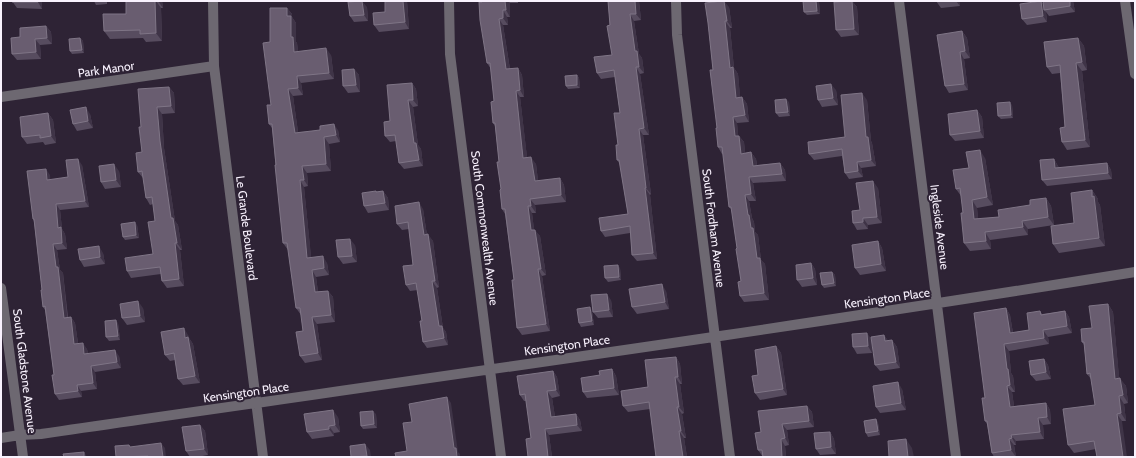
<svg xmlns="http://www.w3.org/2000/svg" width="1136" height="458" font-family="Cabin,sans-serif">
  <rect width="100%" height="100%" fill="#2e2335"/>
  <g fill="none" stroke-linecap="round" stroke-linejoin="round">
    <path stroke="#6d6871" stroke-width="10" d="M213,1L214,66L263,457
      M449,1L450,54L501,457
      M676,1L677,35L730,457
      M899,1L956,457
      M1125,1L1135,74
      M1,97L214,66
      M1,288L23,457
      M1,438L20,435L41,434C406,381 771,331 1135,272"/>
  </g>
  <path fill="#574c5f" d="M12,1H42V9L17,8Z
    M94,1H107V4L96,5Z
    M126,1H162L163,8H161L162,41L146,42L143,38L110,39L104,31L126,14Z
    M407,1L409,29L379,32L374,25L385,12Z
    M482,1H518V3H510V17H507L508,25H503L510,69L518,68L522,75L524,97H520L527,158L536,164L538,181L560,178L564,185L566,202L535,205L536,213H532L534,230L540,236L546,275L542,276L550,331L522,335L517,328L514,280L505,214L502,209L499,162L495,126L493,123L494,101L491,69L487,63Z
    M608,1H639L641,20L634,21L639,54L642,58L644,73L640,74L649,135H643L651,194L650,195L657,259L637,261L632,255L630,233L605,237L601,231L628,214L620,164L617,160L620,113L615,77L601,79L597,73L612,55Z
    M852,1L857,7L859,35L841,37L836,30Z
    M936,1H959L960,6L941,8Z
    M1041,1L1044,5L1073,1L1075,12L1049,16L1046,12L1047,22L1027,25L1022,19Z
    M819,2L820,14L807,15L804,12Z
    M367,7L368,21L354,22L350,16Z
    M729,7L732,28H730L734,68L738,74L740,98L742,97L747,104L749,122L737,123L738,136H739L744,142L745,153L751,152L756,159L757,165L780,163L785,170L786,181L753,183L756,201H749L752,218L754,222L755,232L758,235L761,260L765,264L769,300L744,302L740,296L741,281L737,248L732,210L729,207L723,154H722L718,147L717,128L713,70L708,23Z
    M287,8L292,14V17L296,23V42L297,43L298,52L331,55L334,79L301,83L303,95L293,96L298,132L338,130L340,142L329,144L331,171L307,173L308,186L304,187L311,258L327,263L329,275L316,277L318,292L328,291L333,297L335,322L317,324L322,360L305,363L300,356L303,331L301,315L296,308L288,250L283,243L272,128L269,124L271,105L270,42Z
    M46,26L51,32L52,44L40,45L41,59L17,60L12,54L20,37Z
    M962,31L967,38L970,58L964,59L968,90L949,93L945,86Z
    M80,38L83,41L84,53L72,54L70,51Z
    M1078,38L1084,46L1087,70L1082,71L1090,147L1067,150L1062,142L1065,127L1060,73L1052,74L1047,67Z
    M354,69L359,75L360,92L348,93L343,86Z
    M577,75L579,78L580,88L568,89L566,86Z
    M412,83L416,89L418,106L413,107L418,145L421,149L423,166L404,169L399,163L396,141L390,142L385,136L390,121Z
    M169,87L174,93L175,113L162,114L164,148L175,221L178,225L182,250H180L184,286L167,288L162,281L161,274L131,278L127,271L153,254L155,221L153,204L150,205L146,198L143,178L138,172L142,152L141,127Z
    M836,90L838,105L822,107L818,100Z
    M867,100L871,141L872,143L876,166L861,168L863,177L849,179L845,173L842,156L814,160L809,154L845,137Z
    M789,102L790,116L779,117L776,113Z
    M1012,105L1013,118L1001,119L998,116Z
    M977,110L982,117L984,138L955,141L950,135Z
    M48,113L53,120L56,143L45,145L43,142L27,144L22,137Z
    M90,114L93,128L77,131L73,124Z
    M985,158L993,205L977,208L978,219L999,217L1030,205L1046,198L1051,206L1054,225L1028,229V235L990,240L991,249L970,251L964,243L963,213L961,196L956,189L969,168Z
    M1054,159L1058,166L1059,168L1107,163L1111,170L1112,179L1047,186L1042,180Z
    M82,165L89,207L60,210L62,229L65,234L67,249L57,250L60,270L63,273L68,317H71L75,323L78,343L87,349L88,354L119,356L121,368L95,372L97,389L81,391L82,397L59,400L55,394L54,375L45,310L43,307L42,290L34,222L33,219L50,175V180L68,177Z
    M119,171L121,187L105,189L101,182Z
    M878,188L882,223L868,225V229L857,230L853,223Z
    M1092,190L1098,199V202L1100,205L1105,246L1059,253L1053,244L1074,223Z
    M376,191L377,192L383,191L388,198L389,210L368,213L364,206Z
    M423,209L427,235L433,241L439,287L437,288L443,328L446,332L448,345L427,348L423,342L422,321L418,290L410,291L406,285L413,265L409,229L402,230L397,224Z
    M137,225L139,238L125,240L123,237Z
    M878,241L882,248L886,271L860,275L855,268Z
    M355,245L357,262L343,264L338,257Z
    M103,253L105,264L84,267L80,260Z
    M811,263L815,269L817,285L802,287L797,280Z
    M620,268L621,280L608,282L605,278Z
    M832,272L835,275L836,286L824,288L822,285Z
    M666,291L669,309L637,314L632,307Z
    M611,300L613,317L598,318L593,312Z
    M1108,304L1113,312L1119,378L1126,386L1128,403L1124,404L1126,421H1122L1096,449L1074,453L1068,445L1095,405L1091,379L1087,374L1084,345L1082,342Z
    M143,308L145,322L127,325L122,318Z
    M1006,308L1010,315L1013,333L1029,330L1040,311L1042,314L1065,311L1069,317L1072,333L1048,337L1049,344L1009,351L1011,373L1013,376L1015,392H1012L1014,406L1046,403L1050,410L1051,424L1043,425L1044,439L1016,441V445H1014L1016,457H994L992,453L987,424L985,421V398Z
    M592,311L594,325L581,327L579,323Z
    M118,323L120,340L109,341L106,337Z
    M188,335L189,338L193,344L200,383L183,385L178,379L175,360L170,361L165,355Z
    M884,335L888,341L892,340L897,347L900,368L880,371L875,365Z
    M872,340V353L857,354L853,347Z
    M776,346L781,353L787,395L760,400L755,393L758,375Z
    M676,357L680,364L682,384H680L684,413L682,414L686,438H684L687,457H656L650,409L628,412L623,406L648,387Z
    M1044,359L1048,365L1051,379L1036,381L1031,375Z
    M612,369L616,376L619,395L587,398L583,392L600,375Z
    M553,371L557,377L560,396L552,398L555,417L576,414L580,420L582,431L549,435L552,457H528L531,438L526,401H524L520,395Z
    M902,389L906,410L880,413L876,407Z
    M807,406L812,412L814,427L787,430L789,445L785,446L786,457H763L758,450L761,432Z
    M376,414L377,428L363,429L361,426Z
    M338,417L340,432L334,433V436L312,439L307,432Z
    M876,419L878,423L880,435L868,437L866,433Z
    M200,425L205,431L208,455L197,457H190L186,451Z
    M830,432L834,439L836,454L820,455L816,449Z"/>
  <path fill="#3f3447" d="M38,1H42V9L38,2Z
    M155,1H156L161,8L162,41L156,33Z
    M158,1H162L163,8Z
    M362,1L367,7L368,21L364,15Z
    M403,1H407L409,29L405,22Z
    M505,1H508L510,3V17L506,10Z
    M635,1H639L641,20L636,14Z
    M724,1L729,7L732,28L727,21Z
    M816,1H818L819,2L820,14L817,11Z
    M852,1L857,7L859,35L854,29Z
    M956,1H959L960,6Z
    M1041,1L1045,8L1044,10L1046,12L1047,22L1043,16Z
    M1070,1H1073L1075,12L1070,6Z
    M287,8L292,14V17L296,23V42L297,43L299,59L294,52L287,16Z
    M503,10L507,17L508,25L503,18Z
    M630,14L634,21L639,54L642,58L644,73L639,67L635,51Z
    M499,19L503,25L511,76L506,69Z
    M725,21L730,28L734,68L738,74L741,105L736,98L730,68Z
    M46,26L51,32L52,44L47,38Z
    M962,31L967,38L970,58L965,51Z
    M80,38L83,41L84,53L82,50Z
    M1078,38L1084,46L1087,70L1082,62Z
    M35,39L40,45L41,59L36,52Z
    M326,48L331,55L334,79L329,73Z
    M960,52L964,59L968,90L964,84Z
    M1076,63L1082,71L1090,147L1085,140Z
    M636,67L640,74L649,135L644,128Z
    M518,68L522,75L524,97L520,90Z
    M354,69L359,75L360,92L356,85Z
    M577,75L579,78L580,88L577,85Z
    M297,76L301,83L303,95L298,88Z
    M412,83L416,89L418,106L413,100Z
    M831,84L836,90L838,105L833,98Z
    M169,87L174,93L175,113L171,106Z
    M288,89L293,96L299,139L295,133Z
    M516,91L520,97L528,165L523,158Z
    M862,93L867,100L871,141L872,143L876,166L871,160L866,137Z
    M742,97L747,104L749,122L745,115Z
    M786,99L789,102L790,116L788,112Z
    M408,100L413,107L418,145L421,149L423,166L419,160L414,143Z
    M1010,102L1012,105L1013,118L1011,115Z
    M86,107L90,114L93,128L88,121Z
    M157,107L162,114L164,148L175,221L178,225L182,250L177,243L171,218L160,141Z
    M977,110L982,117L984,138L980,131Z
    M48,113L53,120L56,143L51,136Z
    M733,117L737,123L739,143L735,136Z
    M334,124L338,130L340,142L336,135Z
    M639,129L643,135L651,194L646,188Z
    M739,136L744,142L746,160L741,154Z
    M324,137L329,144L331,171L326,164Z
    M980,150L985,158L993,205L987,197Z
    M751,152L756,159L758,172L753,166Z
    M531,157L536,164L539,188L535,181Z
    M78,159L82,165L89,207L85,201Z
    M1054,159L1058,166L1059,175L1055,168Z
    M857,162L861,168L863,177L858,171Z
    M780,163L785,170L786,181L782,174Z
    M1107,163L1111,170L1112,179L1108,173Z
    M114,164L119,171L121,187L116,180Z
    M302,166L307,173L308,186L304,180Z
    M46,169L50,175L51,186L47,180Z
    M749,177L753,183L756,201L751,194Z
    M560,178L564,185L566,202L561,195Z
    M300,180L304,187L312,265L307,258Z
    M873,181L878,188L882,223L877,217Z
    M645,188L650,195L657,259L653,253Z
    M1092,190L1098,199V202L1100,205L1105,246L1099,238Z
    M383,191L388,198L389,210L385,203Z
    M745,195L749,201L752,218L754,222L755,232L758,235L761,260L765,264L769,300L764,293L751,228L748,215Z
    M1046,198L1051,206L1054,225L1048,217Z
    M530,199L535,205L536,213L531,206Z
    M972,200L977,208L979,227L974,219Z
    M419,202L423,209L428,242L424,235Z
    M56,204L60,210L62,229L65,234L67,249L62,243L58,228Z
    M528,206L532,213L535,237L531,230Z
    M863,218L868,225V229L863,222Z
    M1022,221L1028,229V235L1023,227Z
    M135,222L137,225L139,238L136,235Z
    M535,230L540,236L546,275L541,269Z
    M985,232L990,240L991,249L986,241Z
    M428,234L433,241L439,287L435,281Z
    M350,239L355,245L357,262L352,256Z
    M878,241L882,248L886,271L881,264Z
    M175,243L180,250L184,286L179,279Z
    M53,244L57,250L60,270L63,273L68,324L64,318Z
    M99,246L103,253L105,264L100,257Z
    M323,256L327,263L329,275L324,268Z
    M811,263L815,269L817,285L813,278Z
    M618,265L620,268L621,280L619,277Z
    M538,269L542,276L550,331L546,324Z
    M312,270L316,277L319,299L315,292Z
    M832,272L835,275L836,286L834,283Z
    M432,281L437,288L443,328L446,332L448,345L444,338L439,326Z
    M662,284L666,291L669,309L665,302Z
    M328,291L333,297L335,322L331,315Z
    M607,294L611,300L613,317L609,310Z
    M138,301L143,308L145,322L140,316Z
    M1108,304L1113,312L1120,386L1115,379Z
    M590,307L592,311L594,325L592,321Z
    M1006,308L1010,315L1014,340L1010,333Z
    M1065,311L1069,317L1072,333L1067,326Z
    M71,317L75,323L79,350L74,344Z
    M312,317L317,324L322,360L318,353Z
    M116,320L118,323L120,340L118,336Z
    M184,328L188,335L189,338L193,344L200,383L195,376L185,338Z
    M1043,330L1048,337L1049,344L1044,338Z
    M867,333L872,340V353L868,346Z
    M884,335L889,342L885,341Z
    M892,340L897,347L900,368L896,362Z
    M83,343L87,349L89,360L84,354Z
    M1004,344L1009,351L1011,373L1013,376L1015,392L1010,385L1007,369Z
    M776,346L781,353L787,395L783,389Z
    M115,350L119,356L121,368L117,362Z
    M676,357L680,364L682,384L678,377Z
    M1044,359L1048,365L1051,379L1046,372Z
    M91,366L95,372L97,389L93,383Z
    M612,369L616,376L619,395L614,388Z
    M553,371L557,377L560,396L556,390Z
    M675,377L680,384L684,413L679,407Z
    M1120,378L1126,386L1128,403L1123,395Z
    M898,382L902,389L906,410L901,403Z
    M77,385L81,391L82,397L78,391Z
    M1007,386L1012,392L1015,413L1010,407Z
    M547,391L552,398L556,423L551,417Z
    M1119,396L1124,404L1126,421L1121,413Z
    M447,397L451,403L458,452L460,454V457H457L454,448Z
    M1046,403L1050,410L1051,424L1047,417Z
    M807,406L812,412L814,427L809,421Z
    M677,407L682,414L686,438L681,431Z
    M333,410L338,417L340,432L335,425Z
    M373,411L376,414L377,428L374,424Z
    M576,414L580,420L582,431L577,425Z
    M1117,414L1122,421L1127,457H1123Z
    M1038,418L1043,425L1044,439L1040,432Z
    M876,419L878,423L880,435L878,431Z
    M782,424L787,430L789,445L785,438Z
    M200,425L205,431L208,455L204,449Z
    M329,426L334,433V436L329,429Z
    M545,429L549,435L552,457H548Z
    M679,431L684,438L687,457H683Z
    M830,432L834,439L836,454L831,447Z
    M1011,435L1016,441V445L1012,438Z
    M781,439L785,446L786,457H782Z
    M906,439L912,448L914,457H908Z
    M1009,439L1014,445L1016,457L1011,450Z
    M161,443L165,448L166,457H163Z
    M365,444L370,450L371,457H367V456Z
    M84,452L87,457H84Z"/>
  <path fill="#695d70" stroke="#7f7586" d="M12,1H38V2H12Z
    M126,1H155L156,33L140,34V30L104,31L103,14H126Z
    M362,1L364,15L350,16L348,2Z
    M385,1H403L405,22L374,25L373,13L385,12Z
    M482,1H505L506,10H503V18L499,19L506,69L518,68L520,90L516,91L523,158L531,157L535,181L560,178L561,195L530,199L531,206H528L531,230H535L541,269H538L546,324L517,328L512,280H514L505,209H502L500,190L501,189L497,162H499L495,123H493L491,102L494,101L490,63H487L480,20L479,2H482Z
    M608,1H635L636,14H630L635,51H637L639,67H636L644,128L639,129L646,188H645L653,253L632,255L630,226L601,231L599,218L628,214L619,160H617L616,145H618L614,113H620L614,70L597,73L594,57L612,55L607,26L610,25Z
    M722,1H724L727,21H725L730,68L733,67L736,98L742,97L745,115L733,117L735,136H739L741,154L751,152L753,166L780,163L782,174L749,177L751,194L745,195L748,215H749L751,228H753L757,258H760L764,293L740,296L738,282L741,281L736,249L737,248L731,207H729L722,147H718L716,128H717L710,70H713L708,23L705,3Z
    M803,1H816L817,11L804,12Z
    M847,1H852L854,29L836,30L834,2Z
    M1041,1L1043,16L1022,19L1020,4Z
    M1043,1H1070V6L1044,10Z
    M270,8H287V16H291V37H293L294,52L326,48L329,73L297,76L298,88L288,89L295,133L320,130V126L334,124L336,135L324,137L326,164L302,166L304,180H300L307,258L323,256L324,268L312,270L315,292L328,291L331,315L312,317L318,353L300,356L296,332L303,331L300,308H296L287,243H283L275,165H276L272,124H269L267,105H271L263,43L270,42Z
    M46,26L47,38L35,39L36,52L12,54L11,38L20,37V28Z
    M962,31L965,51L960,52L964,84L945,86L937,35Z
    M80,38L82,50L70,51L69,39Z
    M1078,38L1082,62L1076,63L1085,140L1062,142L1060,128L1065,127L1060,65L1047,67L1044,42Z
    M354,69L356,85L343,86L342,70Z
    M577,75V85L566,86L565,76Z
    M412,83L413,100H408L414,143H416L419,160L399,163L395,135L385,136L384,122L390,121L387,85Z
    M831,84L833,98L818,100L816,86Z
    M169,87L171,106L157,107L160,141L171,218H173L177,243H175L179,279L162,281L160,267L127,271L125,258L153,254L148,222L155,221L152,197L146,198L142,171L138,172L136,153L142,152L139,127H141L138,89Z
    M862,93L866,137H868L871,160L857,162L858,171L845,173L842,149L809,154L808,142L845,137L841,95Z
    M786,99L788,112L776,113L775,100Z
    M1010,102L1011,115L998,116L997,103Z
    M86,107L88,121L73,124L70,110Z
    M977,110L980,131L950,135L948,114Z
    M48,113L51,136L40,138V135L22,137L20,117Z
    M980,150L987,197L972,200L974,219L999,217L998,210L1030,205V200L1046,198L1048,217L1022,221L1023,227L985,232L986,241L964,243L961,213H963L960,188L956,189L953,170L969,168L966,152Z
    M78,159L85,201L56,204L58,228L61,227L62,243L53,244L56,267H58L64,318L71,317L74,344L83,343L84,354L115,350L117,362L91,366L93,383L77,385L78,391L55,394L52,375H54L45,306L43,307L41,290H42L34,219H33L27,171L46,169L47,180L68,177L66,160Z
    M1054,159L1055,168L1107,163L1108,173L1042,180L1040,160Z
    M114,164L116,180L101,182L99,166Z
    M873,181L877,217L863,218V222L853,223L852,211L860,210L856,183Z
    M1092,190V197L1094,196L1099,238L1053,244L1051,226L1074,223L1071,193Z
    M376,191V192L383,191L385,203L364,206L362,193Z
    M419,202L424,235L428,234L435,281H432L439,326H442L444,338L423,342L420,321H422L416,283L406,285L403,266L413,265L408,222L397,224L395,206Z
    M135,222L136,235L123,237L121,224Z
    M350,239L352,256L338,257L336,240Z
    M878,241L881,264L855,268L852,245Z
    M99,246L100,257L80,260L78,249Z
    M811,263L813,278L797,280L796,265Z
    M618,265L619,277L605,278L604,266Z
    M832,272L834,283L822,285L820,273Z
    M662,284L665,302L632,307L629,289Z
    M607,294L609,310L593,312L591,295Z
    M138,301L140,316L122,318L120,304Z
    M1108,304L1115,379L1120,378L1123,395L1119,396L1121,413L1117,414L1123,457H1097L1094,441L1068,445L1063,409L1095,405L1090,373L1087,374L1084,342H1082L1081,329L1092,328L1089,306Z
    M590,307L592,321L579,323L577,309Z
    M1006,308L1010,333L1029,330L1027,313L1040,311L1041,315L1065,311L1067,326L1043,330L1044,338L1004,344L1007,369H1008L1010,385L1007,386L1010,407L1046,403L1047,417L1038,418L1040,432L1011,435L1012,438L1009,439L1011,450L992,453L987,421H985L982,398H985L974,313Z
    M116,320L118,336L106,337L105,321Z
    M184,328L185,338L188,337L195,376L178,379L174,353L165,355L161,332Z
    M867,333L868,346L853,347L852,334Z
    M884,335L885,341L892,340L896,362L875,365L871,337Z
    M776,346L783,389L755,393L752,376L758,375L755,350Z
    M676,357L678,377H675L679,407H677L681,431H679L683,457H656L649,402L623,406L621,391L648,387L645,360Z
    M1044,359L1046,372L1031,375L1029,361Z
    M612,369L614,388L583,392L581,378L600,375L599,371Z
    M553,371L556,390L547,391L551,417L576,414L577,425L545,429L548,457H528L526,439L531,438L525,394L520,395L517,376Z
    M898,382L901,403L876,407L873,386Z
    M447,397L454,448H456L457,457H396L395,453L407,451L403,423L412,422L409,404Z
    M807,406L809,421L782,424L785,438L781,439L782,457H763L762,450H758L755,433L761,432L758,411Z
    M333,410L335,425L329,426V429L307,432L304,414Z
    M373,411L374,424L361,426L360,412Z
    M876,419L878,431L866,433L864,421Z
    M200,425L204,449L186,451L182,427Z
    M830,432L831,447L816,449L814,433Z
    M906,439L908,457H889L888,441Z
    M161,443L163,457H148V456L116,457L115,446L129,445L130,447Z
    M365,444L367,456L351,457L350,446Z
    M84,452V457H64L63,454Z"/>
  <g text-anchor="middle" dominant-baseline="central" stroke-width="4" stroke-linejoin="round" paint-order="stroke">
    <g font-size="12" fill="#f9f2fe" stroke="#2e2335">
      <text transform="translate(106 69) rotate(-8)">Park Manor</text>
      <text transform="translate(940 227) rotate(83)">Ingleside Avenue</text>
      <text transform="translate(247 228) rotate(83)">Le Grande Boulevard</text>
      <text transform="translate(485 228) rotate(83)">South Commonwealth Avenue</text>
      <text transform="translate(714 228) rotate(83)">South Fordham Avenue</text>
      <text transform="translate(887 298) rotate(-8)">Kensington Place</text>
      <text transform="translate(567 345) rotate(-8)">Kensington Place</text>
      <text transform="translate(25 371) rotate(83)">South Gladstone Avenue</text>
      <text transform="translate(246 392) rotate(-8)">Kensington Place</text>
    </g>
  </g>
  <rect width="1136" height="458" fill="none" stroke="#f9f2fe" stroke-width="4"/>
</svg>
